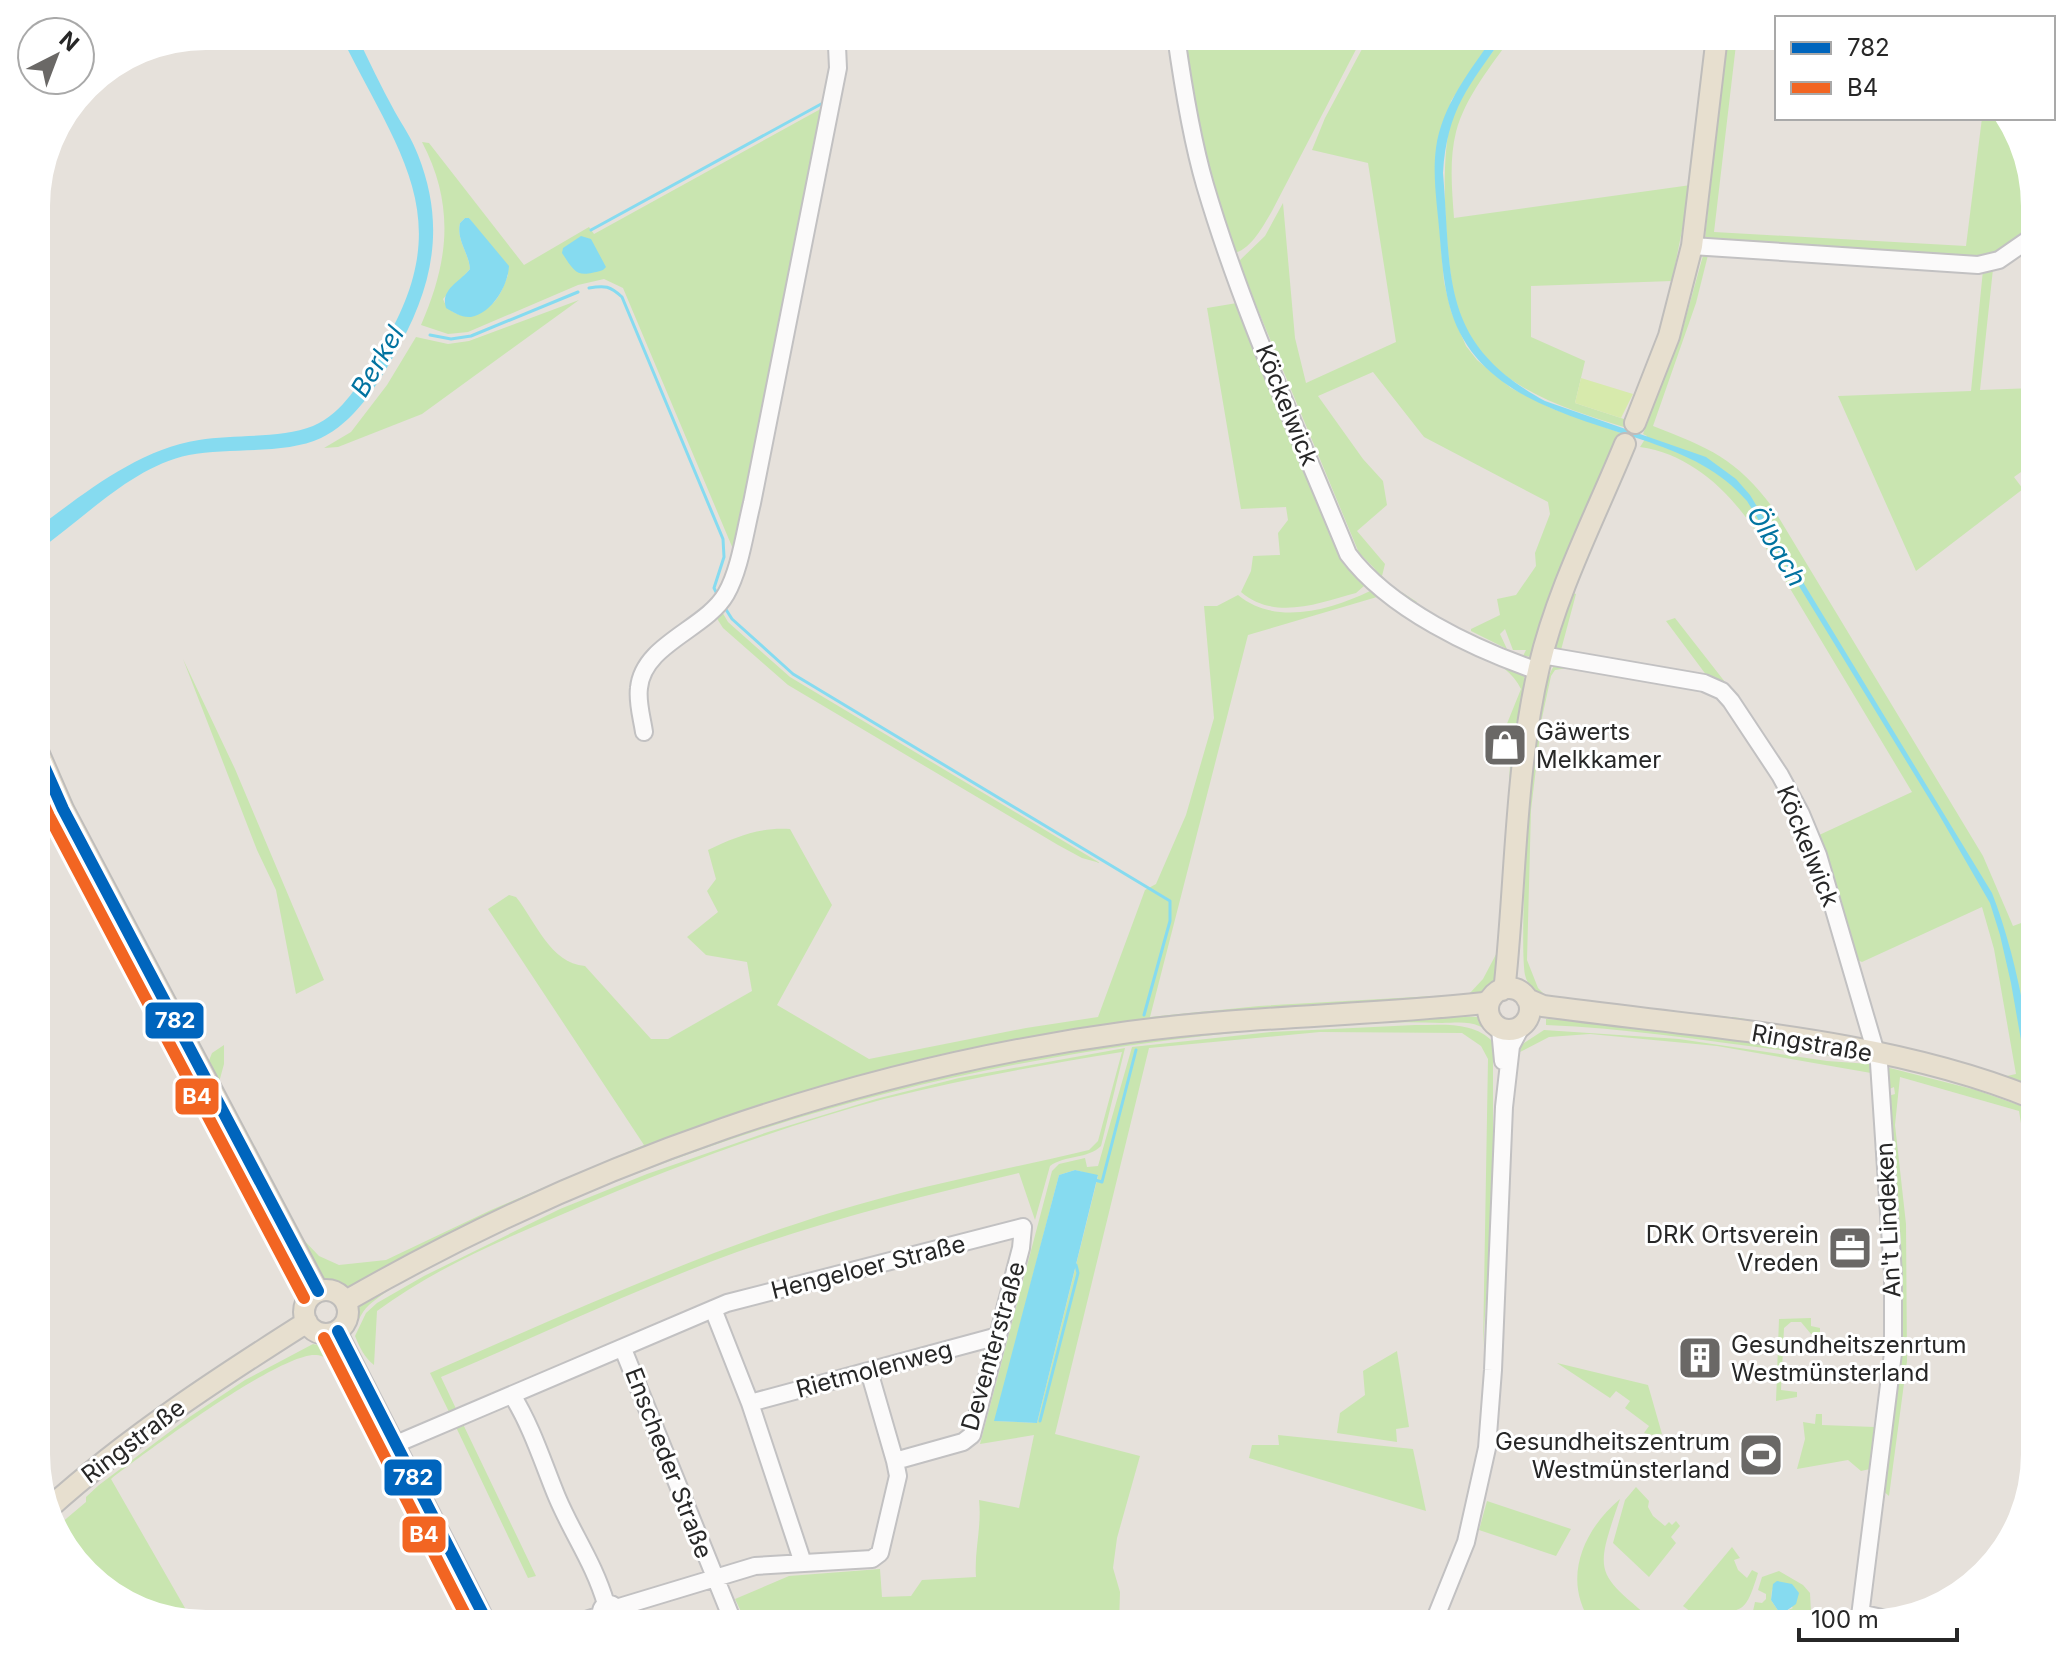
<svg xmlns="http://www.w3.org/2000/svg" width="2071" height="1660" font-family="Inter,sans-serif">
  <rect width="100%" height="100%" fill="#e6e1db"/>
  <path fill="#c9e5b0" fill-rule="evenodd" d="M1183,36H1363L1272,211C1263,226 1252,248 1235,253L1206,162Z
    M1369,36H1494L1451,101L1435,173L1444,282L1451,311L1466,346L1477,360L1511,388L1553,409L1624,434L1572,553L1532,657L1523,656L1526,650H1513L1505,629L1500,634L1507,649L1471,631V629L1500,615L1497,599L1516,595L1536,566L1535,553L1550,514L1548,502L1424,437L1373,372L1318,396L1363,459L1383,481L1387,505L1357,531L1385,564L1382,576L1392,586L1417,602L1413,605L1405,601L1363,561L1376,570L1359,553L1238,262L1265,236L1283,203L1295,338L1306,383L1396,342L1368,163L1312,150L1325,118Z
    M1504,36H1512C1492,65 1465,97 1456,132C1449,160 1452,190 1454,218L1691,185L1672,281L1531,286V337L1585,361L1575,403L1630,421L1627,428C1577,412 1530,399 1490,363C1479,353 1468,338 1462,324C1446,286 1438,157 1452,118C1462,88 1486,62 1504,36Z
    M1727,36H1737L1714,232L1966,246L1982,118H2008C2027,144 2035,197 2035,230L1991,259L1707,241L1705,238Z
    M826,106L737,552L720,588L733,549L623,288L604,279L578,285L468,332L448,334L421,325C449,261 455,205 422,142L429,143L524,265L589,227L594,234ZM465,218H469L508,275C504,285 500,297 492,304C477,319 451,321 443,299L470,269C469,253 456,240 460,223Z
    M1704,252L1993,269L1980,390L2035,388V462L2014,477L2023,489L1916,571L1838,396L1971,391L1983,270L1708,255L1696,303L1653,426C1709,448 1736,458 1773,508L1983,856L2013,926L2035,918V1090L1884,1050L1875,1040L2007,1076L2016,1074L1994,949L1982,907L1862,962L1855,959L1824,866L1730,696L1555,650L1573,593L1576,594L1561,650L1707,676L1666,621L1675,618L1725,682L1765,741L1817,836L1912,792L1755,530C1728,490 1690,454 1640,447L1647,436L1643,434L1684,324Z
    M579,300L422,414L338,447L324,448L351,432L387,385L416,337L448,344L469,341Z
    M1237,303L1344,565L1364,586L1356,593C1319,603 1275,621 1241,592L1251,571L1253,556L1280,555L1278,533L1288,520L1286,507L1241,509L1207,308Z
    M1370,591H1376L1426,623L1522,672L1529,688L1518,754L1510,758L1509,742L1500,741L1521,689C1506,657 1459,647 1431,632C1412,622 1395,609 1377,597L1248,635L1150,1017L1259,1006L1469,994L1483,979L1502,943L1510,763L1517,771L1505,960C1502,982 1498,996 1473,1001L1256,1012L1100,1031L1099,1025L1038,1035L1029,1041C842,1079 659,1138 486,1220C469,1228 453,1235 437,1243C415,1255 367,1286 345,1288C339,1288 338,1288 333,1285C305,1274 264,1177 249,1148C235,1121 220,1095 206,1068L212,1053L224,1045V1064L218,1086L298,1234L319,1256L339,1265L386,1260L491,1210L644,1145L488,909L509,895L516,897C536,922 550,963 585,966L651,1039H668L752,991L747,962L706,955L687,937L718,912L707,891L716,879L708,850C735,837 760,827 790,829L832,905L777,1005L869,1059L1026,1028L1098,1017L1145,890L1156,884L1186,815L1214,718L1204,606H1217L1238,595C1275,626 1331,610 1370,591Z
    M721,610L728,622L790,677L1100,863L1082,858L1058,845L788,685L723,628L716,617Z
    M183,659L235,769L324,980L296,994L276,890L257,850Z
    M1557,663C1581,661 1702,679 1719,692C1735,704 1746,724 1757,741C1805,816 1828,888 1851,973L1804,830L1783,788L1759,748L1724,699L1700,686L1574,667L1555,670L1551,676L1542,718L1531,810L1527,960L1538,988L1549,999L1740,1018L1863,1040L1866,1037L1865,1029L1852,982C1861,996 1869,1026 1867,1043L1864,1045L1731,1024L1547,1004C1540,996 1527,986 1525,975C1518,938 1532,676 1557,663Z
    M1397,1014L1479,1017L1495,1030L1497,1042C1492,1036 1487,1029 1479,1026C1469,1021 1454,1023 1442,1023C1404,1021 1365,1023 1326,1025C1046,1044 794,1101 537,1215C488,1238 410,1270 369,1305C360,1313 357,1326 349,1335L347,1331L355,1307L376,1290L601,1180L867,1090L1131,1036Z
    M1546,1019L1667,1027L1862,1059C1757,1050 1652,1029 1546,1025Z
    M1415,1025C1442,1025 1474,1021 1493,1042V1186L1483,1347L1488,1059L1481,1046L1462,1033L1320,1032L1149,1048L1055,1434L1140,1456L1117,1538L1113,1568L1120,1592L1119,1624H747L735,1599L789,1576L880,1569L882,1597L911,1596L922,1580L976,1577C974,1551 982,1527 979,1500L1019,1508L1034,1435L980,1444L1052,1171L1059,1164L1085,1158L1087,1167L1098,1166L1132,1047L1271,1032ZM1075,1170L1098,1176L1037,1423L995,1421L1059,1175Z
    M1544,1030L1679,1039L1827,1061L1870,1064L1871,1073L1717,1046L1590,1034L1549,1037L1520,1052L1521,1045Z
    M1125,1048L1101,1146C1088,1159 1065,1155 1050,1166L1035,1220L1019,1173C914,1198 811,1224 710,1262C619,1297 531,1339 441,1377L458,1413L451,1416L430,1373C564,1315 696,1254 836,1211C919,1186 1004,1170 1089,1150L1098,1141L1122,1052C1042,1065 962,1079 884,1099C777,1128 672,1167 570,1211C504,1239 435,1268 377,1311L374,1365C364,1357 360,1348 355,1336L366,1313L377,1303L424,1276L560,1209L647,1174L768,1132L876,1099L959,1078Z
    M1886,1067L1976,1090L2033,1110L2035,1120V1211L2019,1111L1900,1077L1895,1125L1906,1224L1907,1361L1889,1496L1881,1489L1896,1379L1885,1097L1895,1094L1894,1087L1885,1091Z
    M1811,1318V1326L1820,1328V1337L1811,1334L1801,1322H1791L1784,1328L1781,1390L1797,1392V1397L1776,1401L1779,1319Z
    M313,1344L329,1348L348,1376L474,1624H470L346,1384C339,1372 331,1356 316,1355C281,1352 143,1454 111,1479L193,1622L141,1611L94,1582L54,1529L86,1502V1497L99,1485L188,1418L245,1380Z
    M1397,1351L1409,1427L1396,1429L1397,1442L1337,1433L1340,1413L1365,1395L1363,1371Z
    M1557,1363L1648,1385L1662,1434L1653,1435L1644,1433L1649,1426L1625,1408L1630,1401L1616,1391L1610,1398Z
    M1816,1414H1822V1425L1875,1427L1870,1469L1861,1471L1848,1460L1797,1469L1805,1439L1803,1422L1815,1424Z
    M462,1422L536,1576L528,1578L455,1425Z
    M1278,1435L1413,1449L1426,1511L1249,1458L1252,1445H1279Z
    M1636,1487L1649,1501L1648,1507L1653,1516L1665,1526L1669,1522L1672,1525L1676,1521L1680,1526L1671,1537L1676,1543L1649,1577L1613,1543L1625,1500Z
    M1620,1499C1593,1577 1596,1572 1657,1624H1592C1561,1580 1583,1530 1620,1499Z
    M1487,1501L1571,1529L1556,1556L1479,1530Z
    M1732,1547L1740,1558L1734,1560L1738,1570L1747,1578L1752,1570L1758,1573C1743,1622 1742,1605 1699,1618L1683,1606Z
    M1779,1571L1803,1585L1810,1593L1811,1613L1807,1618L1788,1616L1786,1611L1793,1608L1772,1589L1771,1600L1779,1612L1777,1616H1763L1753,1611L1755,1602L1762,1603L1766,1599V1594L1758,1590L1762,1577Z"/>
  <path fill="#d7eaac" d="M1581,378L1633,394L1621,418L1575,403Z"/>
  <path fill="#86dbf0" d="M341,36H357C369,61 381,87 395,112C403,126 412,139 418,155C447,228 432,291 393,357C376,387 354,422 321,438C285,455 229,447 189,455C131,467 84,519 36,552V529C86,492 137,450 199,440C234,434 281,439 313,426C344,413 360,381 377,355C462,221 401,158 341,36Z
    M1494,36H1504C1469,86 1447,109 1443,173C1452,279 1439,343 1545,401L1706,457L1736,479L1750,495L1992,893C2017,957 2035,1051 2035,1120L2011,983L2000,935L1990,903L1938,813L1747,501C1720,470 1688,456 1649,442C1574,416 1478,398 1451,311C1444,288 1442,263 1440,239C1438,210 1432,177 1436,148C1442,105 1470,71 1494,36Z
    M465,218H469L509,266C508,286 492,313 471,317C462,318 453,312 446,308C440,289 460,282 470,269C469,253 456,240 460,223Z
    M581,236L591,239L606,267L603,270C577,278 576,274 562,253L563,248Z
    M1075,1170L1098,1175L1037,1423L994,1421L1059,1175Z
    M1777,1581L1792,1584L1799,1593L1796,1604L1786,1611L1779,1612L1771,1600L1773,1584Z"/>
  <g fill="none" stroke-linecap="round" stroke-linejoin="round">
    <path stroke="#86dbf0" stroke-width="3" d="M591,230L823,103
      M589,288C605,285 610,286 622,297L723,539L724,557L714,588L717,594
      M430,335L451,339L471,336L578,292
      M725,608L732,619L793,674L1170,901V921L1144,1015
      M1095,1180L1102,1182L1136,1050
      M1040,1421L1078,1273L1076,1265"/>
    <g stroke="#c2c1c2" stroke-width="20">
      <path id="minor" d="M1176,36C1183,86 1191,137 1205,185C1242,311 1298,432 1348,554C1389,609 1474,649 1538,671
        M1692,246L1978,265L1999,260L2035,235
        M1542,655L1704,683L1722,691L1731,701L1780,775L1801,814L1818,855L1879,1063L1893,1274V1353L1859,1624
        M644,732C642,718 637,702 639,688C643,644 706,629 726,594C740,570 745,531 752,503L838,68L837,46L832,36
        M1500,1029L1503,1061
        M713,1309L750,1403L803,1563
        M338,1331L488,1624
        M623,1349L734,1624
        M869,1371L895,1461
        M512,1395C532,1427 543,1463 557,1497C573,1535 594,1563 606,1604
        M750,1403L998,1336
        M396,1444L727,1303L1023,1227L1021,1248L972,1435L963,1442L895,1461L898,1476L880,1553L872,1559L755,1566L616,1608
        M601 1612a8 8 0 1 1 16 0a8 8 0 1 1-16 0Z
        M1860,1613L1886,1619
        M574,1624L601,1615
        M1433,1624L1466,1542L1487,1448L1493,1370L1504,1107L1511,1046L1521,1027"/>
    </g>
    <g stroke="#bfbdbb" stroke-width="24">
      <path id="major" d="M1635,423L1669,336L1692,246L1717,36
        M36,747L63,809L318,1291
        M1488 1009a21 21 0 1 1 42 0a21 21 0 1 1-42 0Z
        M1502,990L1505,983C1516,878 1515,770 1539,667C1557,590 1595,517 1625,444
        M1527,999L1543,1006C1703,1028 1885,1037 2035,1099
        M304 1312a22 22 0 1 1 44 0a22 22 0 1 1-44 0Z
        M346,1301C586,1163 853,1069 1129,1032C1247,1016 1365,1016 1484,1003L1490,1000
        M48,1509C128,1437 217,1379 307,1322"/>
    </g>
    <use href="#minor" stroke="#fbfafa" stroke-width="16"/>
    <use href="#major" stroke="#e7dfcf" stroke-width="20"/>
    <g stroke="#fff" stroke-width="18">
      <path id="bus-1" d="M36,748L63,809L318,1291
        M338,1331L488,1624"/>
    </g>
    <g stroke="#fff" stroke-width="18">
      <path id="bus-2" d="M36,788L49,816L304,1298
        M324,1338L470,1624"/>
    </g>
    <use href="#bus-1" stroke="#0065bd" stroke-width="12"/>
    <use href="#bus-2" stroke="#f26522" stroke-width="12"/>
  </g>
  <defs>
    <g id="shop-square" transform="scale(2.3)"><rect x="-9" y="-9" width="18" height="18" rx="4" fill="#6a6866" stroke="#fff"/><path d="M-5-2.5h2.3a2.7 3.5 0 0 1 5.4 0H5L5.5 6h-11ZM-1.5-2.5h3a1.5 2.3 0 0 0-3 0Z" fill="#fff"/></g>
    <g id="office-square" transform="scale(2.3)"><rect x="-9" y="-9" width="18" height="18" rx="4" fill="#6a6866" stroke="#fff"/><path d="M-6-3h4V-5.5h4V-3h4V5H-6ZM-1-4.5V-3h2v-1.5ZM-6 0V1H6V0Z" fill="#fff"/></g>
    <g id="building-square" transform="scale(2.3)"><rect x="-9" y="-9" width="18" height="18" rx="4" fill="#6a6866" stroke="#fff"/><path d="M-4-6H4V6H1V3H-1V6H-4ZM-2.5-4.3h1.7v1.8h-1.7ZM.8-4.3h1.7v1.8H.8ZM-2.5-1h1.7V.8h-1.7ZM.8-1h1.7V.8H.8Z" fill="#fff"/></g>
    <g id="stadium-square" transform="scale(2.3)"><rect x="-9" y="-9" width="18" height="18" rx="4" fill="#6a6866" stroke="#fff"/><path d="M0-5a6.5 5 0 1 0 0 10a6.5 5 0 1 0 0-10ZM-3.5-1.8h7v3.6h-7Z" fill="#fff"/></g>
  </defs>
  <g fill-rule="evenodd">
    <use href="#shop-square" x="1505" y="745"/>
    <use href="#office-square" x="1850" y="1248"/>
    <use href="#building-square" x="1700" y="1358"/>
    <use href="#stadium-square" x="1761" y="1455"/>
  </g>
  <g text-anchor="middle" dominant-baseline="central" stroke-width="6" stroke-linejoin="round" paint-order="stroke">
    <g font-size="24" fill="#272727" stroke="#fff">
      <text transform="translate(1287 405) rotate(68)">Köckelwick</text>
      <text transform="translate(1808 846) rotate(68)">Köckelwick</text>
      <text transform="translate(1812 1043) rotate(10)">Ringstraße</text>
      <text transform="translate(1888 1220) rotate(-93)">An't Lindeken</text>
      <text transform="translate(868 1267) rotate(-14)">Hengeloer Straße</text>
      <text transform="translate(993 1346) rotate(-74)">Deventerstraße</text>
      <text transform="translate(874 1369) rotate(-15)">Rietmolenweg</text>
      <text transform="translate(133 1441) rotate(-37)">Ringstraße</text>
      <text transform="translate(669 1463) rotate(69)">Enscheder Straße</text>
    </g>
    <g font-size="24" fill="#272727" stroke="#fff" text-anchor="start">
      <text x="1536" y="731">Gäwerts<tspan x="1536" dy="28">Melkkamer</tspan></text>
      <text x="1819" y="1234" text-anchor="end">DRK Ortsverein<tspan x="1819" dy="28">Vreden</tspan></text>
      <text x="1731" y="1344">Gesundheitszenrtum<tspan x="1731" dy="28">Westmünsterland</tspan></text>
      <text x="1730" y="1441" text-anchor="end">Gesundheitszentrum<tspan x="1730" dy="28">Westmünsterland</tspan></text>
    </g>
    <g font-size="26" font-style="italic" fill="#0173a0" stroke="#fff">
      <text transform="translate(377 361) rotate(-59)">Berkel</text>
      <text transform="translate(1777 546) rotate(59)">Ölbach</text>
    </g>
  </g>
  <path d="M0 0H2071V1660H0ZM206 50H1865A156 156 0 0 1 2021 206V1454A156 156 0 0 1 1865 1610H206A156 156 0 0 1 50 1454V206A156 156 0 0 1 206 50Z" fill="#fff" fill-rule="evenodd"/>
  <g stroke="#fff" stroke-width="3">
    <rect x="144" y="1001" width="61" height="39" rx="8" fill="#0065bd"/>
    <rect x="174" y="1077" width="46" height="39" rx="8" fill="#f26522"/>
    <rect x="383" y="1458" width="60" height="39" rx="8" fill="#0065bd"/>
    <rect x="401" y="1515" width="46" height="39" rx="8" fill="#f26522"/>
  </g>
  <g font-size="22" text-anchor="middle" font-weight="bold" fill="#fff">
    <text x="175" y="1028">782</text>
    <text x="197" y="1104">B4</text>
    <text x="413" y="1485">782</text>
    <text x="424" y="1542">B4</text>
  </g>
  <rect x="1775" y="16" width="280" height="104" fill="#ffffff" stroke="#a9a9a9" stroke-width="2"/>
  <rect x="1791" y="42" width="40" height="12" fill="#0065bd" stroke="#a9a9a9" stroke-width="2"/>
  <text x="1847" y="56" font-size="24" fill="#272727">782</text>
  <rect x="1791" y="82" width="40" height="12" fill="#f26522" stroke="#a9a9a9" stroke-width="2"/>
  <text x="1847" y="96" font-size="24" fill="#272727">B4</text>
  <g transform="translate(56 56) rotate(42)"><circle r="38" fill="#ffffff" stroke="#a9a9a9" stroke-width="2"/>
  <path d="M0-6L14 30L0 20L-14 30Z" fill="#6a6866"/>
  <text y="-12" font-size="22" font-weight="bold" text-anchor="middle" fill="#272727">N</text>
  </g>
  <path d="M1799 1628v12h158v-12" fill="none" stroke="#272727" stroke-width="4"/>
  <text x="1811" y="1628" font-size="24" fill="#272727" stroke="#ffffff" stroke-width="6" paint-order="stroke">100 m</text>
</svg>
